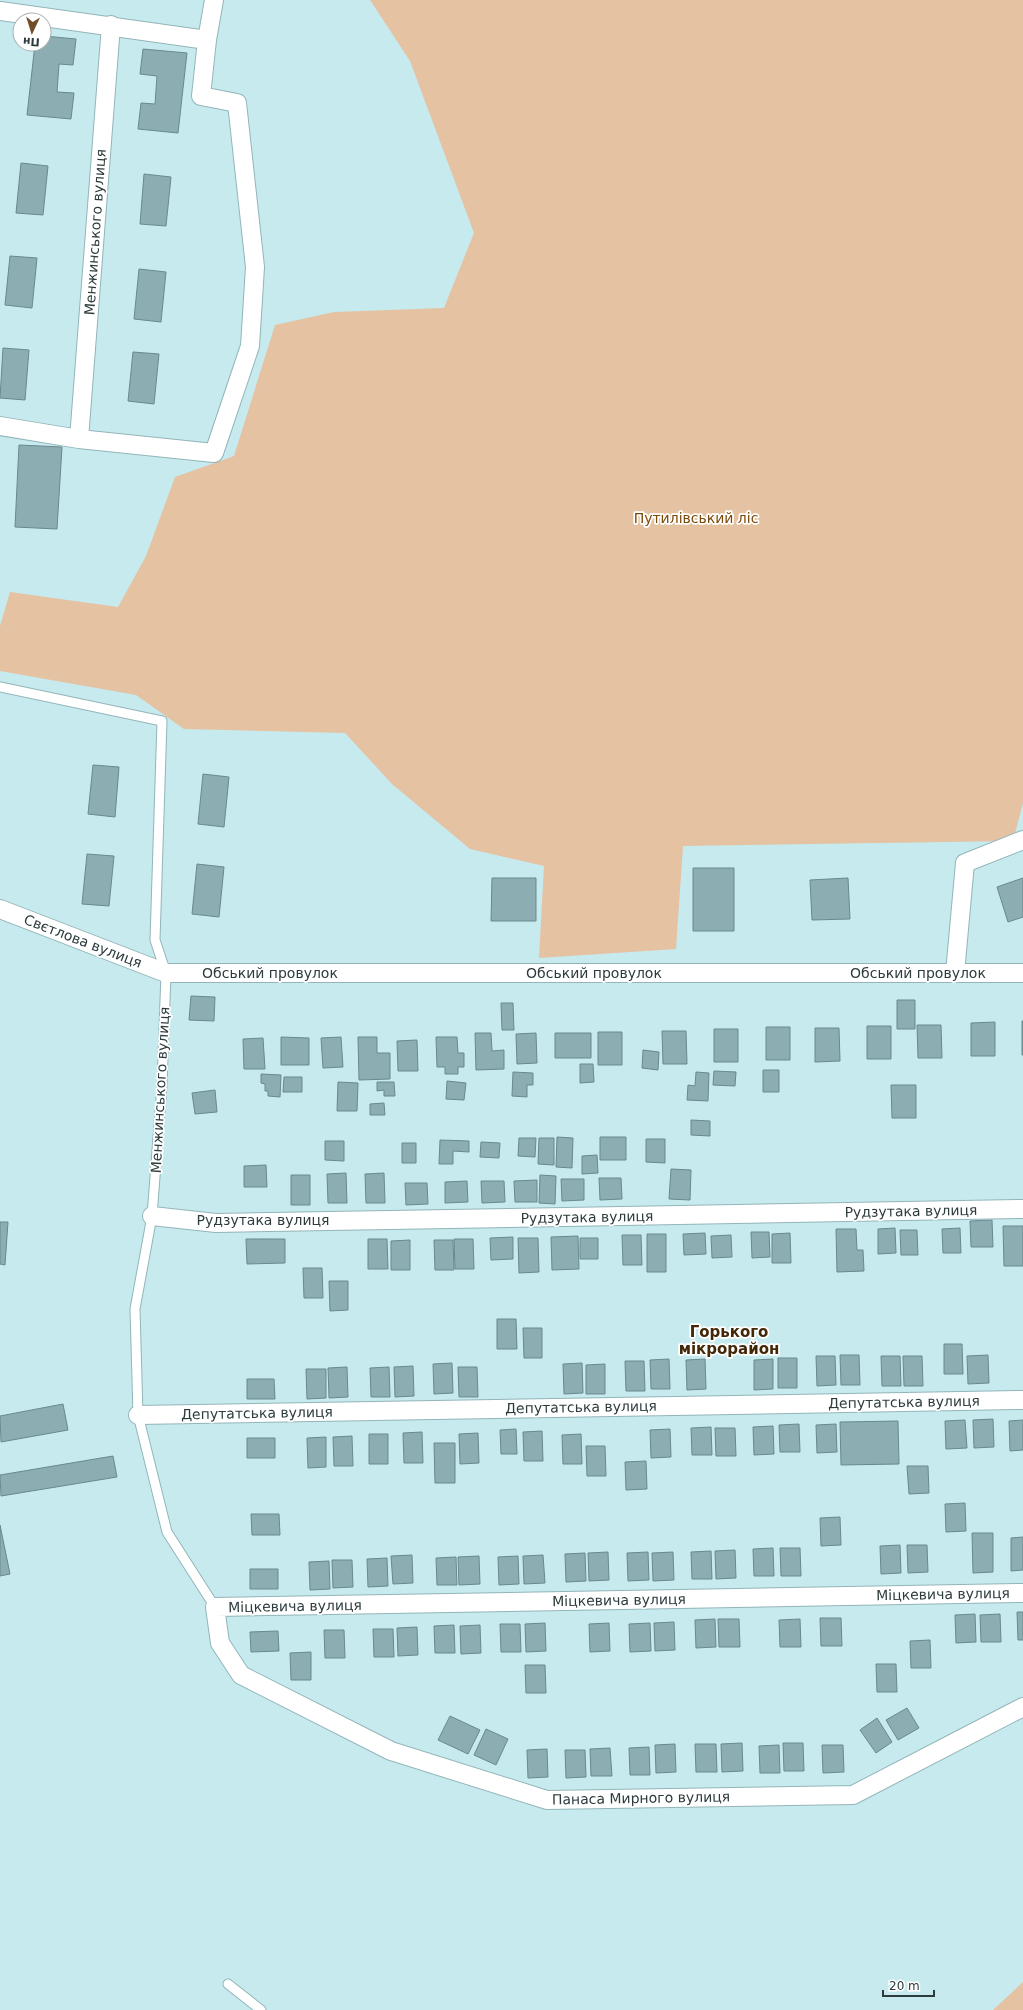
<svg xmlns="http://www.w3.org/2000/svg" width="1023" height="2010" font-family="'DejaVu Sans',sans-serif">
  <rect width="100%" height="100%" fill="#c7eaef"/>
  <path fill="#e4c2a2" d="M370,0H1023V803L1013,841L683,846L676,949L539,958L544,866L470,849L392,784L345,733L184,729L136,695L0,671V626L10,592L118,607L146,556L175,477L234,456L275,325L334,312L444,308L474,233L410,61Z
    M1023,1982V2010H993Z"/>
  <path fill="#8caeb2" stroke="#68898d" d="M44,36L76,39L73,65L59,64L57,92L74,93L71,119L27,115L35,44H44Z
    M143,49L187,53L178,133L138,129L141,103L155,104L157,76L140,74Z
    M21,163L48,166L43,215L16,213Z
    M144,174L171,177L166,226L140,224Z
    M10,256L37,258L32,308L5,305Z
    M139,269L166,272L161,322L134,319Z
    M3,348L29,350L25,400L0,398Z
    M133,352L159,354L154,404L128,401Z
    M19,445L62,447L57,529L15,527Z
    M93,765L119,767L115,817L88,814Z
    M203,774L229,777L224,827L198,824Z
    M87,854L114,856L109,906L82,904Z
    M197,864L224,867L219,917L192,914Z
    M693,868H734V931H693Z
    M492,878H536V921H491Z
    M848,878L850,919L812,920L810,880Z
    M1023,878V917L1008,922L997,887Z
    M191,996L215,997L214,1021L189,1020Z
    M897,1000H915V1029H897Z
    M501,1003H513L514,1030H502Z
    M1022,1021H1023V1055H1022Z
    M995,1022V1056H971V1023Z
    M917,1025H941L942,1058H918Z
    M867,1026H891V1059H867Z
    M766,1027H790V1060H766Z
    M815,1028H839L840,1061L815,1062Z
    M714,1029H738V1062H714Z
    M662,1031H686L687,1064H663Z
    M598,1032H622V1065H598Z
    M475,1033H491L492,1051L504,1050V1069L476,1070Z
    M536,1033L537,1063L517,1064L516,1034Z
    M555,1033H591V1058H555Z
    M281,1037L309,1038V1065H281Z
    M341,1037L343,1067L323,1068L321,1038Z
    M358,1037H377V1053H390V1079L359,1080Z
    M436,1037H457L458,1053H464V1067H458V1074H445V1067H437Z
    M263,1038L265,1069H244L243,1039Z
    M417,1040L418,1071H398L397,1041Z
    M643,1050L659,1052L658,1070L642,1068Z
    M580,1064H593L594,1082L580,1083Z
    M763,1070H779V1092H763Z
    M714,1071L736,1072L735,1086L713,1085Z
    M513,1072L533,1073V1085H527V1097L512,1096Z
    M696,1072L709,1073L708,1101L687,1100L688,1085L695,1086Z
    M261,1074L281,1075L280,1097L268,1096V1091H265V1084L261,1083Z
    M284,1077H302V1092H283Z
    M447,1081L466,1083L464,1100L446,1099Z
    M338,1082L358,1083L357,1111H337Z
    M377,1082H394L395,1096H384V1090L377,1091Z
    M891,1085H916V1118H892Z
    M215,1090L217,1112L195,1114L192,1093Z
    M384,1103L385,1115H370V1104Z
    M691,1120L710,1121V1136L691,1135Z
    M557,1137L573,1138L572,1168L556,1167Z
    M600,1137H626V1160H600Z
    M519,1138H536L535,1157L518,1156Z
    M539,1138H554V1165L538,1164Z
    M646,1139H665V1163L646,1162Z
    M440,1140L469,1141V1152L453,1151V1164H439Z
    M325,1141H344V1161L325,1160Z
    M481,1142L500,1143L499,1158L480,1157Z
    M402,1143H416V1163H402Z
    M597,1155L598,1173L582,1174V1156Z
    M266,1165L267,1187H244V1166Z
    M671,1169L691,1170L690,1200L669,1199Z
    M346,1173L347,1203H328L327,1174Z
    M384,1173L385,1203H366L365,1174Z
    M291,1175H310V1205H291Z
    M540,1175L556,1176L555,1204L539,1203Z
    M599,1178H621L622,1199L600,1200Z
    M561,1179H584V1200L562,1201Z
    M537,1180V1202H515L514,1181Z
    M467,1181L468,1202L445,1203V1182Z
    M481,1181H504L505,1202L482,1203Z
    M405,1183H427L428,1204L406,1205Z
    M992,1220L993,1247H971L970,1221Z
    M0,1222H8L5,1265L0,1264Z
    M1003,1226H1023V1266H1004Z
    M895,1228L896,1253L878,1254V1229Z
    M960,1228L961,1253H943L942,1229Z
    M836,1229H856L857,1250H863L864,1271L837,1272Z
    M900,1230H917L918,1255H901Z
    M751,1232H769L770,1257L752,1258Z
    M705,1233L706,1254L684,1255L683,1234Z
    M790,1233L791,1263H772V1234Z
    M647,1234H666V1272H647Z
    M622,1235H641L642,1265H623Z
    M731,1235L732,1257L712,1258L711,1236Z
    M578,1236L579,1269L552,1270L551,1237Z
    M513,1237V1259L491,1260L490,1238Z
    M518,1238H538L539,1272L519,1273Z
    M580,1238H598V1259H580Z
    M246,1239H285V1263L247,1264Z
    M368,1239H387L388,1269H368Z
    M454,1239H473L474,1269H455Z
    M410,1240V1270H391V1241Z
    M434,1240H453L454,1270H435Z
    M303,1268H322L323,1298H304Z
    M329,1281H348V1310L330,1311Z
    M497,1319H516L517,1349H497Z
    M523,1328H542V1358H524Z
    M944,1344H962L963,1374H944Z
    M840,1355H859L860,1385H841Z
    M988,1355L989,1383L968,1384L967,1356Z
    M816,1356H835L836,1385L817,1386Z
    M881,1356H900L901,1386H882Z
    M903,1356H922L923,1386H904Z
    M778,1358H797V1388H778Z
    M669,1359L670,1389H651L650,1360Z
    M705,1359L706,1389L687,1390L686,1360Z
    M773,1359V1389L754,1390V1360Z
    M625,1361H644L645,1391H626Z
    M452,1363L453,1393L434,1394L433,1364Z
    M582,1363L583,1393L564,1394L563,1364Z
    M605,1364V1394H586V1365Z
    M413,1366L414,1396L395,1397L394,1367Z
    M347,1367L348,1397L329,1398L328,1368Z
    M389,1367L390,1397H371L370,1368Z
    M458,1367H477L478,1397H459Z
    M306,1369H326V1398L307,1399Z
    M247,1379H274L275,1399H247Z
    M63,1404L68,1430L1,1442L0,1416Z
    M993,1419L994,1447L974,1448L973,1420Z
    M965,1420L967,1448L946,1449L945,1421Z
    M1023,1420V1450L1010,1451L1009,1421Z
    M898,1421L899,1464L841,1465L840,1422Z
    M799,1424L800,1452H780L779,1425Z
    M836,1424L837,1452L817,1453L816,1425Z
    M773,1426L774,1454L754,1455L753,1427Z
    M711,1427L712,1455H692L691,1428Z
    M715,1428H735L736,1456H716Z
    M516,1429L517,1454H501L500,1430Z
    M670,1429L671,1457L651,1458L650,1430Z
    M542,1431L543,1461H524L523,1432Z
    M422,1432L423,1463H404L403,1433Z
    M478,1433L479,1463L460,1464L459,1434Z
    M369,1434H388V1464H369Z
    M581,1434L582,1464H563L562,1435Z
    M352,1436L353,1466H334L333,1437Z
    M326,1437V1467L308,1468L307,1438Z
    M247,1438H275V1458H247Z
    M434,1443H455V1483H435Z
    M586,1446H605L606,1476H587Z
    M113,1456L117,1477L1,1496L0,1475Z
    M646,1461L647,1489L626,1490L625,1462Z
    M907,1466H928L929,1493L909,1494Z
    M965,1503L966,1531L946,1532L945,1504Z
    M251,1514H279L280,1535H252Z
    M840,1517L841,1545L821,1546L820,1518Z
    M0,1525L10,1574L0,1576Z
    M972,1533H993V1572L973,1573Z
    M1023,1537V1570L1011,1571V1538Z
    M900,1545L901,1573L881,1574L880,1546Z
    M907,1545H927L928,1572L908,1573Z
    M773,1548L774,1576H754L753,1549Z
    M780,1548H800L801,1576H781Z
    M735,1550L736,1578L716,1579L715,1551Z
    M711,1551L712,1579H692L691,1552Z
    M608,1552L609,1580L589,1581L588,1553Z
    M648,1552L649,1580L628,1581L627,1553Z
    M673,1552L674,1580L653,1581L652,1553Z
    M585,1553L586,1581L566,1582L565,1554Z
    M412,1555L413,1583L393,1584L391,1556Z
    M543,1555L545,1583L524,1584L523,1556Z
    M479,1556L480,1584L459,1585L458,1557Z
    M518,1556L519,1584L499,1585L498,1557Z
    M456,1557L457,1585H437L436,1558Z
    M387,1558L388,1586L368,1587L367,1559Z
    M332,1560H352L353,1587L333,1588Z
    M329,1561L330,1589L310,1590L309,1562Z
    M250,1569H278V1589H250Z
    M1017,1612H1023V1640H1018Z
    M975,1614L976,1642L956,1643L955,1615Z
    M1000,1614L1001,1642H981L980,1615Z
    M820,1618H841L842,1646H821Z
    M715,1619L716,1647L696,1648L695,1620Z
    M718,1619H739L740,1647H719Z
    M800,1619L801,1647H780L779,1620Z
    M674,1622L675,1650L655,1651L654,1623Z
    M545,1623L546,1651L526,1652L525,1624Z
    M609,1623L610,1651L590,1652L589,1624Z
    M650,1623L651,1651L630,1652L629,1624Z
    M500,1624H520L521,1652H501Z
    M454,1625L455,1653H435L434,1626Z
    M480,1625L481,1653L461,1654L460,1626Z
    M417,1627L418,1655L398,1656L397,1628Z
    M373,1629H393L394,1657H374Z
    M324,1630H344L345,1658H325Z
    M278,1631L279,1651L251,1652L250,1632Z
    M930,1640L931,1668H911L910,1641Z
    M311,1652V1680H291L290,1653Z
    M876,1664H896L897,1692H877Z
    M525,1665H545L546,1693H526Z
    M907,1708L919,1728L898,1740L886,1720Z
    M450,1716L480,1730L468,1754L438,1740Z
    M877,1718L892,1742L876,1753L860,1730Z
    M486,1729L508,1739L496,1765L474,1755Z
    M742,1743L743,1771L722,1772L721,1744Z
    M783,1743H803L804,1771H784Z
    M675,1744L676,1772L656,1773L655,1745Z
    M695,1744H716L717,1772H696Z
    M779,1745L780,1773H760L759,1746Z
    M822,1745H843L844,1772L823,1773Z
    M649,1747L650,1775H630L629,1748Z
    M610,1748L612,1776H591L590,1749Z
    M547,1749L548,1777L528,1778L527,1750Z
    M565,1750H585L586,1777L566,1778Z"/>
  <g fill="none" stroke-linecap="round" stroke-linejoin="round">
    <g stroke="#93b5b9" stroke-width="11">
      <path id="lane" d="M0,687L162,721L155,940L166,973L162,1085L152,1216L135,1309L138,1415L167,1532L215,1607
        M228,1984L261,2010"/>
    </g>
    <g stroke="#93b5b9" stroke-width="20">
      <path id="street" d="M0,11L207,40
        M0,426L79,439L214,453L250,346L255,267L237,103L201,96L207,40L214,0
        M79,439L111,25
        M0,909L166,973H1023
        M955,973L965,863L1023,840
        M152,1216L216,1223L1023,1209
        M138,1415L1023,1400
        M1023,1593L215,1607L220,1643L241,1675L391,1751L547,1800L853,1795L1023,1707"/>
    </g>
    <use href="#lane" stroke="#fff" stroke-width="9"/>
    <use href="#street" stroke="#fff" stroke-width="18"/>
  </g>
  <g text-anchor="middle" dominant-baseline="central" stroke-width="3.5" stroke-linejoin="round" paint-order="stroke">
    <g font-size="14" fill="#2d3b3d" stroke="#fff">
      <text transform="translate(95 232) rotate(-86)">Менжинського вулиця</text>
      <text transform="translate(83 941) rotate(21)">Свєтлова вулиця</text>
      <text x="270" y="973">Обський провулок</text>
      <text x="594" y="973">Обський провулок</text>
      <text x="918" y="973">Обський провулок</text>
      <text transform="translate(160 1090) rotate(-87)">Менжинського вулиця</text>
      <text transform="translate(911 1211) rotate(-1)">Рудзутака вулиця</text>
      <text transform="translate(587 1217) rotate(-1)">Рудзутака вулиця</text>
      <text x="263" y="1220">Рудзутака вулиця</text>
      <text transform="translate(904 1402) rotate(-1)">Депутатська вулиця</text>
      <text transform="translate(581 1407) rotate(-1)">Депутатська вулиця</text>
      <text transform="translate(257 1413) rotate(-1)">Депутатська вулиця</text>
      <text transform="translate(943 1594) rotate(-1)">Міцкевича вулиця</text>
      <text transform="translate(619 1600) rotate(-1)">Міцкевича вулиця</text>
      <text transform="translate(295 1606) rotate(-1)">Міцкевича вулиця</text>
      <text transform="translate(641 1798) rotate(-1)">Панаса Мирного вулиця</text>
    </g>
    <g font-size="14" fill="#7a4808" stroke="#fff">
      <text x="696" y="518">Путилівський ліс</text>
    </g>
    <g font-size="15" font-weight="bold" fill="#432808" stroke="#fff">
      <text x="729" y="1332">Горького<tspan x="729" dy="17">мікрорайон</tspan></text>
    </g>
  </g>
  <g transform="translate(32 32) rotate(184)"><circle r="19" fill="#ffffff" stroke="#abb1b1"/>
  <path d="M0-3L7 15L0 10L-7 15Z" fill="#724e28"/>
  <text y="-6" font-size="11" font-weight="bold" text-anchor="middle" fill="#2d3b3d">Пн</text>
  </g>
  <path d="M883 1990v6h51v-6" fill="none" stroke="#2d3b3d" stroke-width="2"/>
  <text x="889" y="1990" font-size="12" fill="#2d3b3d" stroke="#ffffff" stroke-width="3" paint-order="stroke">20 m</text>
</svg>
